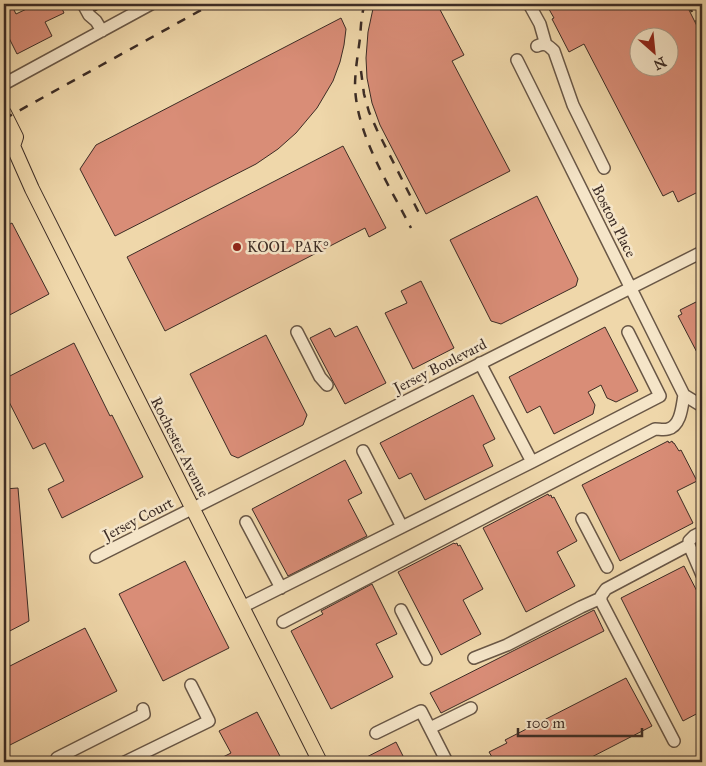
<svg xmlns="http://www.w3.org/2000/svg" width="706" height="766" font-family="'IM FELL Great Primer',serif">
  <rect width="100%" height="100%" fill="#efd7aa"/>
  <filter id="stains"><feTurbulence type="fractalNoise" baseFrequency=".004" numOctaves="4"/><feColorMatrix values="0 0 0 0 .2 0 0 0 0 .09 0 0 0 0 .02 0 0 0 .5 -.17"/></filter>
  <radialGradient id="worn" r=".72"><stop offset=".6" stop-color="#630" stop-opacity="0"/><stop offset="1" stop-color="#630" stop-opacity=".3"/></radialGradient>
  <path fill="#d98d77" stroke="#3c2c25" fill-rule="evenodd" d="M4,4H11L16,14L37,4H60L64,13L45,22L52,36L17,54L4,28Z
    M91,4H109L95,11Z
    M374,4H437L464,55L452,61L510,171L426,214L380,125L372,103L367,78L366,58L368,32Z
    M546,4H686L702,36V190L678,202L673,191L663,196L584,44L569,52L552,19L554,18ZM638,38H668V68H638Z
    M341,18L346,29L344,45L340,62L333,81L317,108L296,133L278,149L256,164L115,236L80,169L96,145Z
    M343,146L386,228L369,237L365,228L165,331L127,257Z
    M537,196L578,279L576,286L501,324L491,321L450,240Z
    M12,223L49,294L4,318V227Z
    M421,281L454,348L413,369L385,313L407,303L401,291Z
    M702,299V362L678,316L682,314L680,310Z
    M357,326L386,383L345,404L310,338L330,328L335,337Z
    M605,327L638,391L616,402L607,398L601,385L588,392L595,405L593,414L554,434L540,406L527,413L509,377Z
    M266,335L307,415L303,425L238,458L231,455L190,374Z
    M74,343L110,416L112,415L143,477L62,518L48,489L64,481L45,443L33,449L4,392V379Z
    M473,395L495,439L483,445L493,466L425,500L411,473L399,479L380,443Z
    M668,441L669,443L672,441L673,443H674L679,451L681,450L697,481L677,491L693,523L620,561L582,485Z
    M345,460L362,493L348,500L367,536L288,576L252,509Z
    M18,488L29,621L4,634V489Z
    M548,494L549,496L551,495L552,498L554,497L577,541L557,552L575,586L526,612L483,528Z
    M454,543L455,544L457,543L458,546L460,545L483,589L463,600L481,634L441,655L398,572Z
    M185,561L229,648L163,681L119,594Z
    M684,566L702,601V711L683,721L621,598Z
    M372,584L397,634L376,644L393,677L331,709L291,631L323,614L321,611Z
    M594,610L604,631L441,713L430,693Z
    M85,628L117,691L4,748V669Z
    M626,678L652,726L582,762H495L489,752L507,743L505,740Z
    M257,712L283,762H213L231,753L219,731Z
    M396,742L406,762H357Z"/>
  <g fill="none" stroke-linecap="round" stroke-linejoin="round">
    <g stroke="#695746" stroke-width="14">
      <path id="minor" d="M83,4L89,15L96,21L102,31
        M529,4L540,24L546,45
        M537,46C545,42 549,46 554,51L573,105L604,168
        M517,60L684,395
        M4,84L151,4
        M297,332L320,377L327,385
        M480,363L532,462
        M684,395L702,406
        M363,451L402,527
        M582,519L607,567
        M246,522L281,588
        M702,532L694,536L689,541V545L702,575
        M96,557L702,252
        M242,607L532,462L660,396L628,332
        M401,610L426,659
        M283,622L655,429C659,429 664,430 668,429C681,426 682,406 684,395
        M474,658L507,645L581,607L601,598
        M430,728L471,708
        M376,733L421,711L447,762
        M674,741L601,601V596L606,589L689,545
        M57,758L144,714L143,709
        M125,762L209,721L191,685"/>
    </g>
    <g stroke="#3c2c25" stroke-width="16">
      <path id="major" d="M4,113L16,137L13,146
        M4,141L13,146L32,189L320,762"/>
    </g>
    <use href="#minor" stroke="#f5e5c8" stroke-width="11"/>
    <use href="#major" stroke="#efd7aa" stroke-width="14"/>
    <path stroke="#3c2c25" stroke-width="2.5" stroke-dasharray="9 9" stroke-linecap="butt" d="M365,4C361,14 361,27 360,38C358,54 355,70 355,87C357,136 389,185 411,228
      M688,4L702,32
      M697,4L702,15
      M361,71L364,94L369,112L377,130L421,217
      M4,119L212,4"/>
  </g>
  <circle fill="#8f2418" stroke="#f5e5c8" stroke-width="2" cx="237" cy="247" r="5"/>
  <g text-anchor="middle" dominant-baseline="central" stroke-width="5" stroke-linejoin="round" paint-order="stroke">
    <g font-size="15" fill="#3c2c25" stroke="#f5e5c8">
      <text transform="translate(614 221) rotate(63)">Boston Place</text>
      <text transform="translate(440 366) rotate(-27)">Jersey Boulevard</text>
      <text transform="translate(180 447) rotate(63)">Rochester Avenue</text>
      <text transform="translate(138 519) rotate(-27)">Jersey Court</text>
    </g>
    <g font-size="15" fill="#3c2c25" stroke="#f5e5c8" text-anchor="start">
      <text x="247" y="247">KOOL PAK°</text>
    </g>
  </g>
  <rect width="706" height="766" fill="none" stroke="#efd7aa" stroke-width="20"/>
  <rect x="5" y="5" width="696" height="756" fill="none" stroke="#3c2c25" stroke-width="2.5"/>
  <rect x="10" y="10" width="686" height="746" fill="none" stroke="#3c2c25"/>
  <g transform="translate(654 52) rotate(153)"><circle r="24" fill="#f5e5c8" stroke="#ab9b87"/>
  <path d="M0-4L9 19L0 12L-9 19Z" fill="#8f2418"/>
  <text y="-8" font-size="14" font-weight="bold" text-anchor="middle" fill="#3c2c25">N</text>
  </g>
  <path d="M518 728v8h124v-8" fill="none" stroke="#3c2c25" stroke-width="2.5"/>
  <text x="526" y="728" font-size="15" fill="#3c2c25" stroke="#f5e5c8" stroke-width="4" paint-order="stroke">100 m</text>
  <rect width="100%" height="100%" filter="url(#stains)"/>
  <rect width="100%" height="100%" fill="url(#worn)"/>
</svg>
